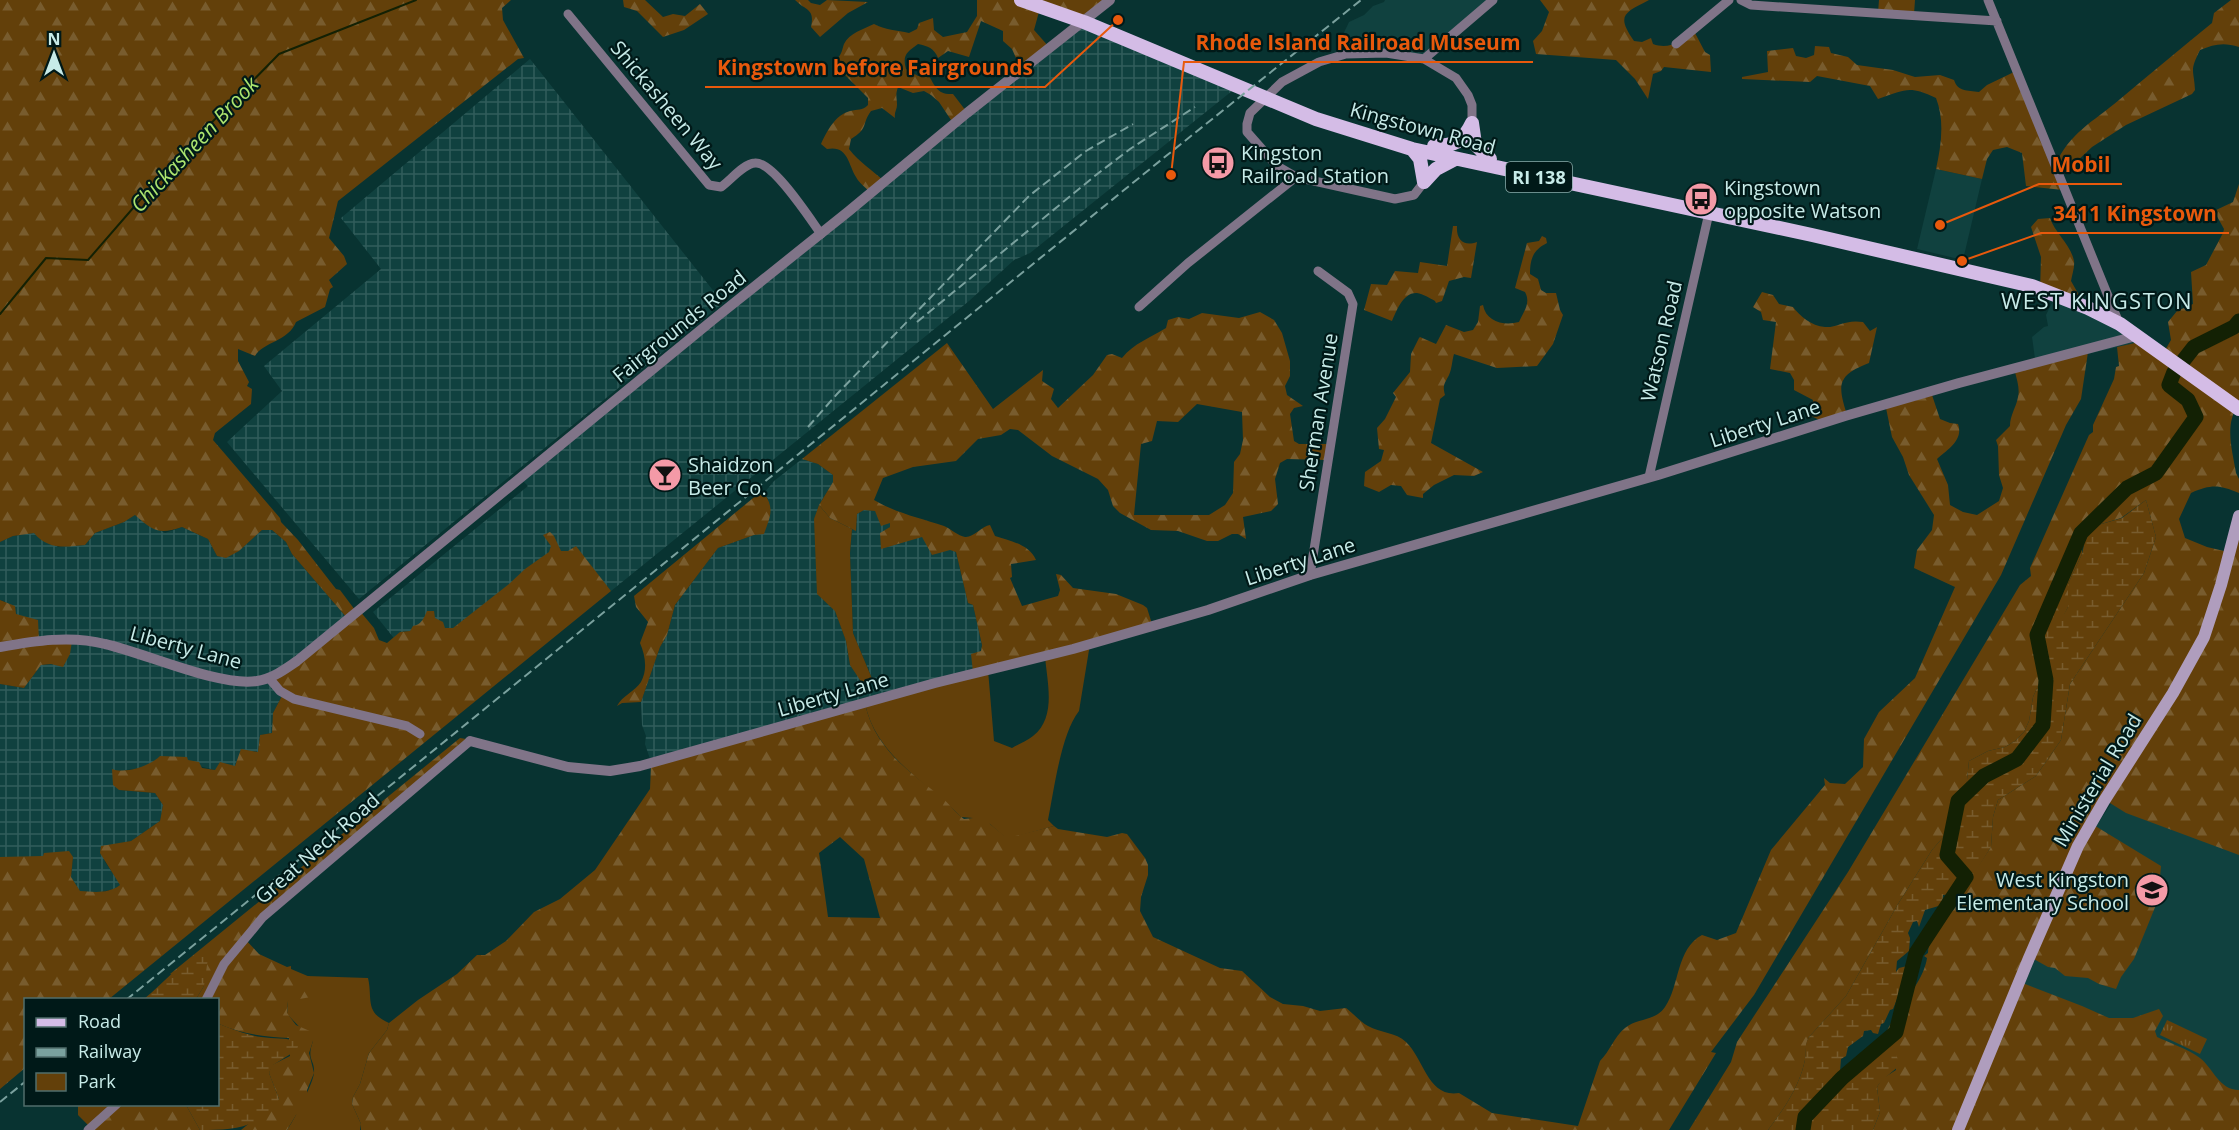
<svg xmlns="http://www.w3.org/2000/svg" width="2239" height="1130" font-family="'Open Sans',sans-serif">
  <defs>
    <pattern id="industrial-grid" width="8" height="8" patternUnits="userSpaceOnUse" patternTransform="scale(1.5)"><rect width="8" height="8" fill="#10413f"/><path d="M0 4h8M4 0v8" fill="none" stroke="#315d5b"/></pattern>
    <pattern id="forest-firs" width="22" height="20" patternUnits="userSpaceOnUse" patternTransform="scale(1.5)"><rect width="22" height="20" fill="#63400a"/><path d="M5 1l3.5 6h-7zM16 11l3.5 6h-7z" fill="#785c2e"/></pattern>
    <pattern id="wetland-marsh" width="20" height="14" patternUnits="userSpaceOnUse" patternTransform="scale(1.5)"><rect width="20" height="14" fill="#63400a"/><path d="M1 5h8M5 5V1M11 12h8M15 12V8" fill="none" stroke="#785c2e"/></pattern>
    <pattern id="park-tufts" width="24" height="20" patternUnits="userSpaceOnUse" patternTransform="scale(1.5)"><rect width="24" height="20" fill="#63400a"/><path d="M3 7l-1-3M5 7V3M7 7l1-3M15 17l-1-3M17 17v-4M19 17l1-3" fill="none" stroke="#785c2e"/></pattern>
  </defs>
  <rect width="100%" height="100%" fill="#083331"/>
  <path fill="#10413f" d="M1385,0H1492L1443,41L1429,63L1411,58L1348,56L1338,45L1349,22L1364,15L1373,6L1384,2Z
    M1936,169L1982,179L1963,260L1917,249Z
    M2055,297L2107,323L2135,343L2036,366L2032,337L2044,327L2048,326L2046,315Z
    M2129,776L2239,824V1095L2012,1013L2086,842Z"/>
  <path fill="url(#industrial-grid)" d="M1079,24L1237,87L1030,253L1014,260L969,301L611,591L607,586L413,662L373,612L528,486L521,479Z
    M530,59L723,303L359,599L227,442L282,391L264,366L381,269L341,218Z
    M802,459L818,464L833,475V482L820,503L818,594L835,610L846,641L850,665L873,681L853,633L850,553L852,529L856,530L857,514L864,510L875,511L884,523H890V527L885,531L922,537L956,552L968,603L973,605L982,645L973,672L651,762L645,744L646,736L642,725L641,702L660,647L667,635L675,605L718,548L754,535L768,499L764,493L774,481Z
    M135,515L165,533L182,527L208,539L217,556L239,551L262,530H272L286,542L292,554L347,618L283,694L273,713L272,733L260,735L258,752L241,750L235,766L215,770L199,766L153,763L141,768L118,771L119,790L155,793L163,805L160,821L131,841L101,847L105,862L121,885L114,889L101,892H80L71,877L73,857H0V684L24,688L41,665L51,664L39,640L4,601L0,600V542L13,536L34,533L58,547L85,545L95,533L124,522Z"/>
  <path fill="#63400a" d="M819,505L830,518L852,529L850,553L853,633L873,681L864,686L850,665L846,641L835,611L817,594L814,519Z
    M1090,644L1079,711C1061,734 1054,790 1048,820L1054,826L1007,839L990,824L973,818L961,817C926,781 877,757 865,704L988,670L994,741L1012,748C1019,744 1027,741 1033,736C1057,717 1047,682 1045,656Z
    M307,976L368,978C373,999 364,1012 389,1023L387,1030L369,1053L360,1084L353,1097L352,1104L361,1124L360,1130H287C293,1122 313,1084 314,1073C315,1059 306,1061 313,1041L287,1014L288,1001Z"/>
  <path fill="url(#forest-firs)" fill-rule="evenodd" d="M0,0H511L502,8L503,20L524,58L518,59L338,201L329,238L344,256L347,264L329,280L333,287L330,289L325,307L296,322C289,341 263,342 255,356L238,349V361L249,382L247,386L252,389L251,404L215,433L213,440L280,518L281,522L298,540L336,589L340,590L355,610H359L374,628L379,640L387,643L400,632L410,631L413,626C421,625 424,618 427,611H434L435,618L443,622L445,628H453L509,584L525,569L549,552L551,546L543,535L550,532L554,536L561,551H568L576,546L611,591L109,999L26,1000L25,1068L0,1089V857L43,856L44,853L69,851L73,857L71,877L80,891C94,892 108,894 120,885L100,853L101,846L131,841L160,821L163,805L155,793L119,790L113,785L112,769C125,774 150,766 160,756L187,757L188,760L199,762L202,768L215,770L220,762L235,766L241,749L258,752L260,735L272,733L273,713L283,694L272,680L347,618L292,554L286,542L272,530H262L239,551L226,558L217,556L208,539L182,527C159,535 153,531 135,515L124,522L95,533L85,545C65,547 48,550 34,533L13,536L0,542Z
    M623,0H645L663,17L673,14L685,16L700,4L708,14L684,30L663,37L637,11L624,7Z
    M795,0H808L811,3L820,5L827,0L868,2L848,13L820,37L811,27C815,8 806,11 795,0Z
    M977,0H1109L1087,19L1040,8L1034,30L1049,47L1020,67L1012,49L1003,41V31L981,21L969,57L948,51L938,58C934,48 928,46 918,44C907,52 902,55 906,69L918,76L928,74C935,86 937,95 953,94L966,111L953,123L939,102L931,95L924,91L913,93L898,87C895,96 897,97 897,105C897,110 894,112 895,118L882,108L871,111C861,125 869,128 851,139L849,149C860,163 871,169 884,181L870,192C866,188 859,183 856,177C848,164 848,145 827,149L821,144C827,131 835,115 850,111C858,109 862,111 868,105V98L845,75L838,58C842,53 842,50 844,44C849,33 864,29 874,24C885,30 897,30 909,33L917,29L919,23L933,18L934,30L943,37L967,32L977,16Z
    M1540,0H1649C1624,13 1616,15 1634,41L1642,42L1651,38L1653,44C1669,50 1681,41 1695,33L1705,52L1710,55L1711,72L1664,67L1661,71L1653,74L1648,99L1635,79L1616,60L1536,54L1533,41L1542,31L1549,12Z
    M1879,0H1915L1914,14L1878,13Z
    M2231,0H2239V47C2224,42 2214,44 2200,50C2189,72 2194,69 2195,90L2192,94L2126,125L2092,147L2075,163L2057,170L2063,190L2026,186L2022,153L2007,147L1993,150L1987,159L1982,179L1936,169C1941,146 1945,121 1936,98C1908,85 1906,90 1878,99L1870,86L1817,76L1810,82L1742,79V77L1768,72L1767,51L1793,48L1796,56L1806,58L1814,55L1815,46L1829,47L1831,53L1848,57L1857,65L1893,70L1915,77L1940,75L1954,80C1958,92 1967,90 1979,92L1987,85L2014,72L2055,166C2069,133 2093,122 2119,100C2150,74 2181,48 2212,23L2214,13Z
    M2239,184V403C2224,425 2232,448 2236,473L2239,479V493C2219,485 2212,484 2191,493L2179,519L2185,538L2207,547L2224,551L2239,514V855L2126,813L2105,800L2092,824L2161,866L2158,900L2134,959L2121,977L2116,989L2099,984L2088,978L2065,976L2055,968L2048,967L2030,957L2020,982L2082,1006L2109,1018H2133L2159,1009L2163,1016L2155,1031L2157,1037C2170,1043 2188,1049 2200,1058C2213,1068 2219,1090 2239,1090V1130H1873L1880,1112L1877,1087L1882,1079L1896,1070L1891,1043L1885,1035C1895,1011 1924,982 1927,958L1924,956L1928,953C1929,934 1943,930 1948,915C1956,910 1960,899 1962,891L1969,886L1971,877L1991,847L1993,817L1998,800L2036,776L2061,740L2070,684L2144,573L2156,537L2146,500L2121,518L2098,525L2082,548V554L2068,584V607L2064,615L2042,614L2035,627L2038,636L2042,677L2033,697L2029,721L2024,732L2015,741L2005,747L1988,751L1969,761L1966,790L1953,809L1945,835L1932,850L1898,904L1846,996L1809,1037C1804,1046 1807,1055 1804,1064C1798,1089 1783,1110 1768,1130H1689L1731,1062L1737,1042L1848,872L2020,585L2031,576L2030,568L2089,435L2093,432V425L2114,379L2116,367L2119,366L2117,347L2135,343L2161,357L2171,340L2168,322L2177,311L2193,304L2191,272L2206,265L2223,233L2224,229L2214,211L2233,202Z
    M2050,218C2055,233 2071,245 2074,261C2075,267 2072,275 2071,281L2079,295L2081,307L2040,292L2041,257L2031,227L2038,219Z
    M1453,226H1457C1456,240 1464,247 1477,242L1471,278L1464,277L1449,281L1442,301L1436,303L1435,301C1430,298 1423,294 1417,293C1403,292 1396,312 1392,321L1364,310L1371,284L1387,285L1395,271L1418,273L1420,262L1447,266Z
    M1542,236L1546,238L1547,243C1533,250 1530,259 1530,274L1538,279L1541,290L1546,293H1556L1560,310L1563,315L1553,344L1537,366L1497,368L1454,354C1452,360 1452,369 1449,375C1445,383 1442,385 1445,395L1440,399L1431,443L1483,472L1474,476L1454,475L1434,485L1423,494V498L1407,495L1401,486L1391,485L1379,492L1364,486L1365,472L1381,461L1384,450L1379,449L1377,428L1385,419L1396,397L1393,393L1410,372L1411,354L1419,338L1420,337L1436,344L1446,325L1464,332L1473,330L1478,322L1480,306L1483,305C1486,322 1504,326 1519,322C1524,311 1531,303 1525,292L1515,288L1527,243L1539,241Z
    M1762,292L1773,295L1779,304L1793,307C1800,316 1811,326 1825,327C1837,328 1845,319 1863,322L1870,331L1877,327L1869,363C1835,376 1838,386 1848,418L1826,423L1811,416L1813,400L1794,390V380L1790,373L1770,369L1776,322L1763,320L1761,312L1753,307Z
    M1260,312L1274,320L1282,333L1290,361V376L1285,386L1287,395L1303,406L1294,408L1290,414L1294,441L1299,444H1329L1327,460L1287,459L1280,463L1275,479L1278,504L1271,511L1243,517L1246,539L1238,534H1232L1218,541H1207L1178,531L1151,530L1120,513L1113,506L1108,490L1098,479L1052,456L1018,430L1010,429L1001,435L978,439L956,461L913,467L883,478L874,500C896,513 920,518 944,526C951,529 958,536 965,537C973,538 982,526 990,525L995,536C1010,541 1029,544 1036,560L1011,564L1012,577L1010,578L1022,606L1058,596L1060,590L1056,574L1061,575L1073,588L1116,594L1143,605L1147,608L1152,624L973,672L971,654L981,651L982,645L973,605L968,603L956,552L950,550L932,555L922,537L881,549L880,533L890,527V523L881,526L875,511L864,510L857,514L856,531L830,518L819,505L833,482V475L818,464L802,459L947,343L993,409L1043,370L1042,381L1054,389L1051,399L1058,408L1093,375L1107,355L1112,354L1122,358C1134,343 1150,338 1166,328L1168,320L1178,317L1189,319L1202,313L1239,318ZM1197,404L1242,412L1243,440L1240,454L1234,462L1233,493L1225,505L1209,515H1134L1141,444L1152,441L1157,421L1178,422Z
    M2088,352L2081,399L2066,425L2001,575L1754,995L1711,1052L1716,1053L1669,1130H361V1124L352,1104L353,1097L360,1084L369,1053L387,1030L389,1023L418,1000L457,974L477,955H485L506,941L534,912L560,899L595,870L650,789L651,766L865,704C875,748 907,770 940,796C949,803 955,813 964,819L973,818L983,811L990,824L1007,838L1054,826L1058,829L1107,837L1122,833L1127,834L1145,858L1148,865V875L1141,897L1140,911L1153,937L1220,968L1242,971L1270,997L1283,1004L1303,1006L1320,1011L1346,1008C1353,1013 1360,1022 1368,1026C1380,1033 1396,1032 1406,1042C1424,1059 1428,1098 1459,1093L1492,1113L1578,1126L1600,1061C1610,1051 1614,1037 1625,1028C1637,1018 1656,1021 1665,1007C1680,985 1676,949 1702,935L1717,940L1736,933L1771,850L1825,785L1824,778L1830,783L1845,784L1863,767L1864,739L1879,712L1915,678L1955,587L1914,568L1917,550L1932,530L1934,515L1909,475L1903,457L1892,437L1886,408L1932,395L1940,419L1950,423L1958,424C1964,440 1947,450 1937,459L1948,485L1950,505L1963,512L1977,515L1999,501L2003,488L1999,475L1998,446L1996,440L2010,426C2010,415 2016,408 2018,397C2020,389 2017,380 2015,372ZM840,837L864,859L880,918L828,917L819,853Z
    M764,493C775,509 770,517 764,534L754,535L718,548L675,605L667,635L660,647L641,702L622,703L617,706C622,696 635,691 641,682C648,669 645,655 640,643L648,622L636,607L634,596L758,494Z
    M0,600L15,606L16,614L38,620L39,640L72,641L70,654L63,667L51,664L41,665L24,688L0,684Z
    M460,738L466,739L244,938L259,954L287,967L291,966V969L310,977L311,997L288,1001L287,1013L296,1025L312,1032L313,1041L309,1053L314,1073L307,1090L309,1106L296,1115L287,1130H241L279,1099L269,1073L272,1065L290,1056L289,1038C263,1037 243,1034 219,1024L218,1000L196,999L204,986L170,974Z
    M78,1105H186L200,1130H87L89,1126L78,1115Z"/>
  <path fill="url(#wetland-marsh)" d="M2146,500L2156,537L2144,573L2070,684L2061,740L2036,776L1998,800L1993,817L1991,847L1972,877L1969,886L1962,891L1956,889L1954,894L1943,895L1942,905L1925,910L1919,927L1917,921L1913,922L1908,933L1910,938L1909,951L1897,961L1896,972L1899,968L1907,966V969L1906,983L1903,984L1893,1009L1890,1010L1884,1023L1881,1024L1878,1034L1873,1033L1871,1030L1864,1031L1863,1036L1848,1047L1846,1056L1841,1059L1840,1071L1837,1073L1835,1081L1839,1083L1843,1082L1869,1050L1885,1037L1891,1043L1900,1064C1893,1073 1883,1077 1877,1087L1880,1112L1873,1130H1768C1783,1110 1798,1089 1804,1064C1807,1055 1803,1046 1809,1037L1846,996L1898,904L1932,850L1945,835L1953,809L1966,789L1969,761L1988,751L2005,747L2015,741L2024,732L2029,721L2033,697L2042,677L2038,636L2034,627L2035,620L2042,614H2064L2068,607V584L2082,554L2087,532L2098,525L2122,518Z
    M209,951L204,986L196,999H144C165,982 182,959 209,951Z
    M218,1021L219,1024C233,1029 246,1035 261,1037C274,1039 286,1037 299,1042L297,1050L273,1065L269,1073L279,1099C275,1107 270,1111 263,1117C243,1130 225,1130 200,1130L186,1105L218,1104Z"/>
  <path fill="url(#park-tufts)" d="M2167,1020L2207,1039L2200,1054L2160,1035Z"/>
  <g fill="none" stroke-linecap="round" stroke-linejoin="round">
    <path stroke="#132104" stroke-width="2" d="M0,314L46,258L88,260L173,162L279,54L416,0"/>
    <path stroke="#132104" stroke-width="15" d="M2183,361L2194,347L2234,327L2239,321
      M1803,1130L1805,1117L1842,1078L1896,1032L1916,953L1966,877L1947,855L1958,801L1984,776L2017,759L2043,725L2046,680L2037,635L2081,533L2127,488L2156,473L2196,417L2188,400L2169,385L2174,372"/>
    <path stroke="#807488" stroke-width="9" d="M1741,0L1751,5L1997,21
      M1988,0L2119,323
      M568,14L709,185L721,187C731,180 743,164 755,163C773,161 810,219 821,234
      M1676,44L1729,0
      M1424,59L1493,0
      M1424,182L1414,195L1395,199L1296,177L1277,166L1247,132V124L1250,113L1282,82L1319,62L1346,54L1386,53L1424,59L1456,78L1468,95L1472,105V123
      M1139,307L1188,263L1296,177
      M1649,477L1709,213
      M1310,575L1353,304L1348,293L1318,271
      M269,678L280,691L294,699L407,726L420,734
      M206,1000L224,964L263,917L470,741
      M88,1130L117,1104"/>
    <path stroke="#807488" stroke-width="10" d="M0,647C34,641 71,635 105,644C145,653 219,687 257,681C272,679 285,669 297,661L714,319L849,211L967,113L1110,0
      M470,741L568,767L610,771L640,766L935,683L1073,649L1208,610L1310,575L1658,475L1845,416L1959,383L2136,336"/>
    <path stroke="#af9dbd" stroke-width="12" d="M1958,1130L2029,958L2078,846L2104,801L2173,693L2204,637L2221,585L2239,516"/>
    <path stroke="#d4bce6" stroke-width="14" d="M1021,0L1084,22L1316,119L1412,149L1812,235L2032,286L2088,308L2120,324L2239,409
      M1472,123L1475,144L1490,159
      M1434,146C1454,146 1463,142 1472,123
      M1412,149L1420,159L1424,182
      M1424,182L1436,169L1455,159"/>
    <path stroke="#7aa19e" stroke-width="2" stroke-dasharray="9 4.5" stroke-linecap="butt" d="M917,322L1096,175L1130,149L1195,107
      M808,427L837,394L1029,196L1086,151L1133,124
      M126,1000L1166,156L1361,0
      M0,1102L26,1081"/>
  </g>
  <defs>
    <g id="bus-disc" transform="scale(1.725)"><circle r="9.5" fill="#f49aa7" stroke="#001918"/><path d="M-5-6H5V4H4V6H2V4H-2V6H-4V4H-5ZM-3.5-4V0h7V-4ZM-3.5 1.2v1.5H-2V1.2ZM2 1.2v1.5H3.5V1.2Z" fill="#111"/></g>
    <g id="bar-disc" transform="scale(1.725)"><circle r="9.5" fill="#f49aa7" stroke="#001918"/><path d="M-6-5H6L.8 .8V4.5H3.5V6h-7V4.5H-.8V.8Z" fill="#111"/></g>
    <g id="school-disc" transform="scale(1.725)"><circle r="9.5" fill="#f49aa7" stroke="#001918"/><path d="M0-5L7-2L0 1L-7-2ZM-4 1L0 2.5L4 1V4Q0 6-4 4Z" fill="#111"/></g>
  </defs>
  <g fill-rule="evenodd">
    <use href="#bus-disc" x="1218" y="163"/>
    <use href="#bus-disc" x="1701" y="199"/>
    <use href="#bar-disc" x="665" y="475"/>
    <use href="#school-disc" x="2152" y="890"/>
  </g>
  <g text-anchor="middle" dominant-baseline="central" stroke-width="4.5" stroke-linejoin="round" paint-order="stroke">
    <rect fill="#001918" stroke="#8bacaa" stroke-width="1.5" x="1506" y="162" width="66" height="30" rx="4.5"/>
    <g font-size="18" font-weight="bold" fill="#c7ebe8">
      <text x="1539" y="177">RI 138</text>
    </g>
    <g font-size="20" fill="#c7ebe8" stroke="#001918">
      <text transform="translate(667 105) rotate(50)">Shickasheen Way</text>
      <text transform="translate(1423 128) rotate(15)">Kingstown Road</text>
      <text transform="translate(679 326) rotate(-39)">Fairgrounds Road</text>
      <text transform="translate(1661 341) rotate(-77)">Watson Road</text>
      <text transform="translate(1318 412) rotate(-81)">Sherman Avenue</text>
      <text transform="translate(1765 423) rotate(-18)">Liberty Lane</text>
      <text transform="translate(1300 561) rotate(-18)">Liberty Lane</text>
      <text transform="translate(186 647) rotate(15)">Liberty Lane</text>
      <text transform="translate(833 694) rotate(-16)">Liberty Lane</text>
      <text transform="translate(2097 780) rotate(-59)">Ministerial Road</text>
      <text transform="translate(317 848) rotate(-41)">Great Neck Road</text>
    </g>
    <g font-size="20" fill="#c7ebe8" stroke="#001918" text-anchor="start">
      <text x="1241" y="152">Kingston<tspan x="1241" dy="23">Railroad Station</tspan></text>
      <text x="1724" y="187">Kingstown<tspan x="1724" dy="23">opposite Watson</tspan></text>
      <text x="688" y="464">Shaidzon<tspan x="688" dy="23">Beer Co.</tspan></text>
      <text x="2129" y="879" text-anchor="end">West Kingston<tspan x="2129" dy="23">Elementary School</tspan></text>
    </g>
    <g font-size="21" font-style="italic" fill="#ace56f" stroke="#001918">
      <text transform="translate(194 144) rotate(-47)">Chickasheen Brook</text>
    </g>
    <g font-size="22" letter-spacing="1.5" fill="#c7ebe8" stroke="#001918">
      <text x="2097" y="300">WEST KINGSTON</text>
    </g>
  </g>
  <path fill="none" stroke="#e8590c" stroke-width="2" d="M1171 175L1184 62H1533M1118 20L1045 87H705M1940 225L2039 184H2122M1962 261L2041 233H2229"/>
  <g fill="#e8590c" stroke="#001918" stroke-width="2">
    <circle cx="1171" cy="175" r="6"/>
    <circle cx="1118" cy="20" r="6"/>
    <circle cx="1940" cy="225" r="6"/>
    <circle cx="1962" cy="261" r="6"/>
  </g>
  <g font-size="21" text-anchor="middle" font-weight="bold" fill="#e8590c" stroke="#001918" stroke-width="4.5" stroke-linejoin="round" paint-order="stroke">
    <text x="1358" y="50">Rhode Island Railroad Museum</text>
    <text x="875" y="75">Kingstown before Fairgrounds</text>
    <text x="2081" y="172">Mobil</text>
    <text x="2135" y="221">3411 Kingstown</text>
  </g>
  <rect x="24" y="998" width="195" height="108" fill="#001918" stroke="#506d6b" stroke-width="1.5"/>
  <rect x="36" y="1018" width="30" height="9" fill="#d4bce6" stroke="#506d6b" stroke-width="1.5"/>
  <text x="78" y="1028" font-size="18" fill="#c7ebe8">Road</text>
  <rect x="36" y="1048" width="30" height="9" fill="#7aa19e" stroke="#506d6b" stroke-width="1.5"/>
  <text x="78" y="1058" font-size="18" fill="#c7ebe8">Railway</text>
  <rect x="36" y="1073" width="30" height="18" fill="#63400a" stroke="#506d6b" stroke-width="1.5"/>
  <text x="78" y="1088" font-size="18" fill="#c7ebe8">Park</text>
  <g transform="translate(54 54)" stroke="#001918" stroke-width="4.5" paint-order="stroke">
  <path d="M0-4.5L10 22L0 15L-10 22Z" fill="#c7ebe8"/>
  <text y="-9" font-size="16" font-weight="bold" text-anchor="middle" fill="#c7ebe8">N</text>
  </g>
</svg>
